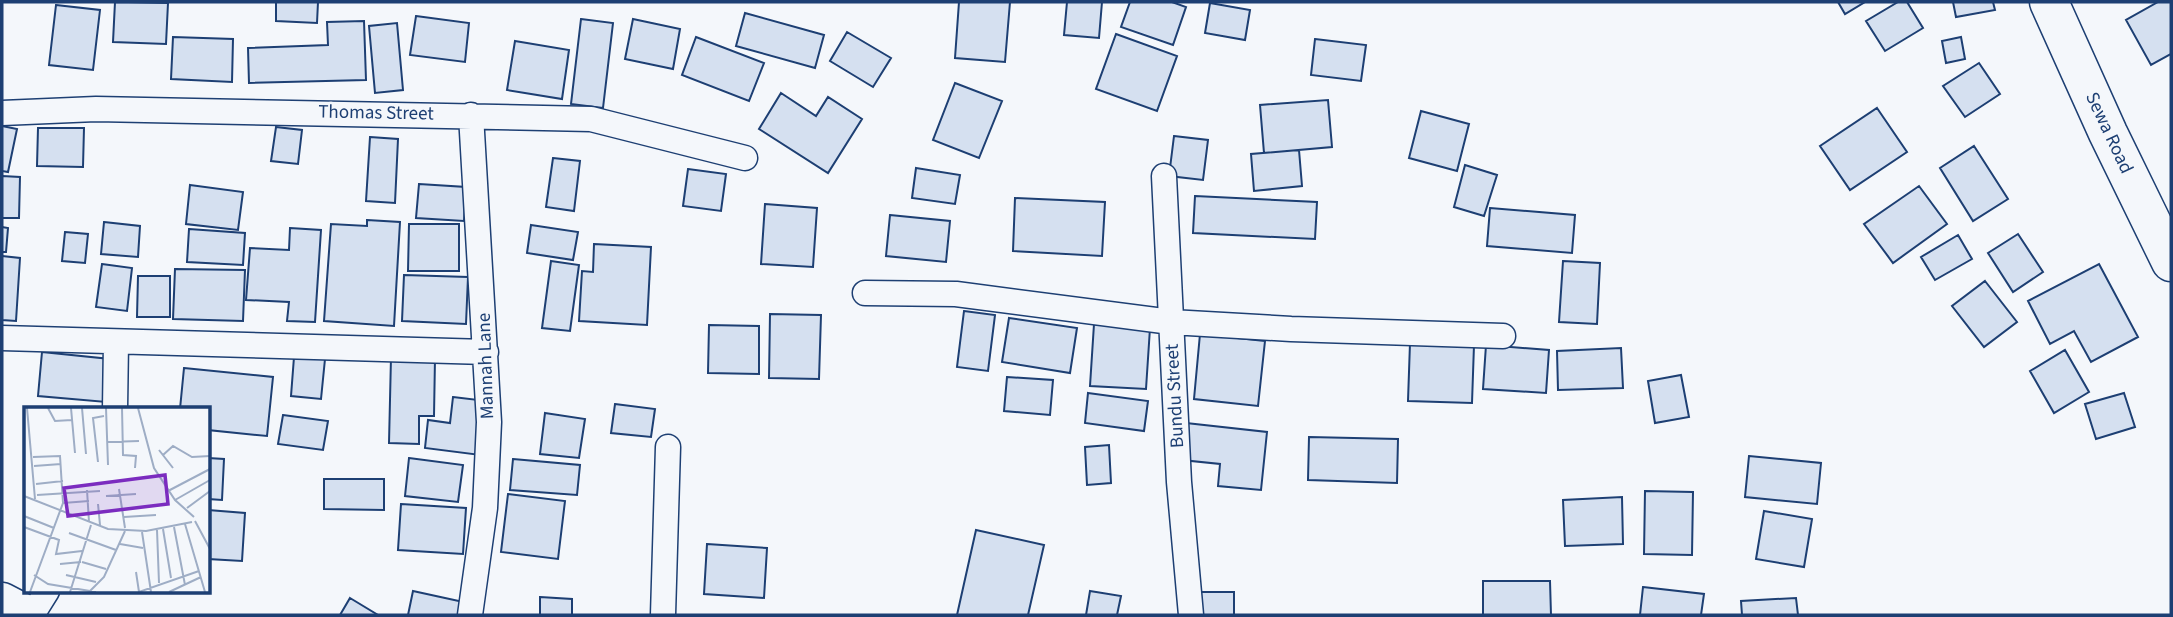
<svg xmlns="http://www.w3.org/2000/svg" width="2173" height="617" font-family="'Source Sans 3',sans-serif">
  <rect width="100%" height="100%" fill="#f4f7fb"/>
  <path fill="#d5e0f0" stroke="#1d3f73" stroke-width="2" d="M115,2L168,3L166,44L113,42Z
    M276,2H318L317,23L276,21Z
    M959,2H1010L1005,62L955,58Z
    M1067,2H1102L1099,38L1064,35Z
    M1130,2H1172L1186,7L1173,45L1121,27Z
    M1838,2H1865L1845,14Z
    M1898,2H1907L1923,28L1885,51L1866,21Z
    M1953,2H1993L1995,10L1956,17Z
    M2158,2H2171V54L2151,65L2126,20Z
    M1210,3L1250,10L1245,40L1205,33Z
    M56,5L100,10L93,70L49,65Z
    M745,13L824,35L815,68L736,46Z
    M416,16L469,23L465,62L410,55Z
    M581,19L613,23L603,108L571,104Z
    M633,19L680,29L673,69L625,59Z
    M364,21L366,80L249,83L248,48L328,45L327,22Z
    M397,23L403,90L375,93L369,26Z
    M847,32L891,58L873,87L830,61Z
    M1116,34L1177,56L1157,111L1096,89Z
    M173,37L233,39L232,82L171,79Z
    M696,37L764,63L749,101L682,75Z
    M1961,37L1965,59L1946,63L1942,41Z
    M1315,39L1366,45L1361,81L1311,75Z
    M515,41L569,50L562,99L507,90Z
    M1979,63L2000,94L1965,117L1943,86Z
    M955,83L1002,101L979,158L933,140Z
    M781,93L816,116L828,97L862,119L828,173L759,129Z
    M1328,100L1332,147L1264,153L1260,105Z
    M1877,108L1907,152L1850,190L1820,146Z
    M1421,111L1469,124L1457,171L1409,158Z
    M2,126L17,129L8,172L2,171Z
    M276,127L302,130L298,164L271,161Z
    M38,128H84L83,167L37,166Z
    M1174,136L1208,140L1203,180L1169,176Z
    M370,137L398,139L395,203L366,201Z
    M1974,146L2008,199L1973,221L1940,168Z
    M1299,150L1302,186L1254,191L1251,154Z
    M553,158L580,161L574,211L546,207Z
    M1465,165L1497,175L1484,216L1454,207Z
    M916,168L960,175L955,204L912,198Z
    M688,169L726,174L721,211L683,206Z
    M2,176L20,177L19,218H2Z
    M419,184L466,187L464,221L416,218Z
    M190,185L243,192L238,230L186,224Z
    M1919,186L1947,224L1893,263L1864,224Z
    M1195,196L1317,202L1315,239L1193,233Z
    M1015,198L1105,202L1102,256L1013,251Z
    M765,204L817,208L813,267L761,264Z
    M1490,208L1575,215L1572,253L1487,246Z
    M890,215L950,221L946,262L886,256Z
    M367,220L400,222L394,326L324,321L331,224L367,226Z
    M104,222L140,226L138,257L101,254Z
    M409,224H459V271H408Z
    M531,225L578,232L573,260L527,253Z
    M2,227L8,228L6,252H2Z
    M290,228L321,230L315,322L287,321L289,302L246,300L250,248L289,250Z
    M189,229L245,233L243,265L187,262Z
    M65,232L88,234L85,263L62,261Z
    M2018,234L2043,272L2013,292L1988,253Z
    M1958,235L1972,259L1935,280L1921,257Z
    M594,244L651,247L647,325L579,321L582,271L593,272Z
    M2,256L20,258L16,321L2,320Z
    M551,261L579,265L570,331L542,328Z
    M1563,261L1600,263L1597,324L1559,322Z
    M102,264L132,268L127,311L96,307Z
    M2099,264L2138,337L2091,362L2074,331L2050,344L2028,301Z
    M175,269L245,270L243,321L173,319Z
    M404,275L468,277L466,324L402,321Z
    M138,276H170V317H137Z
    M1985,281L2017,322L1984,347L1952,306Z
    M964,311L995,315L988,371L957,367Z
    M770,314L821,315L819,379L769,378Z
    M1009,318L1077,328L1070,373L1002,362Z
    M1094,324L1150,328L1146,389L1090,386Z
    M709,325L759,326V374L708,373Z
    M1200,334L1265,341L1258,406L1194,399Z
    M1410,343L1474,345L1472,403L1408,401Z
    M1486,345L1549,350L1546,393L1483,389Z
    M1621,348L1623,388L1558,390L1557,351Z
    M2065,350L2089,392L2054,413L2030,371Z
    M42,352L110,359L106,402L38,396Z
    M294,357L325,359L321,399L291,396Z
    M391,357L435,358L434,416H419V444L389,443Z
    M184,368L273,377L267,436L208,430V409H180Z
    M1681,375L1689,417L1655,423L1648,381Z
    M1007,377L1053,380L1050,415L1004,411Z
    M1088,393L1148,401L1144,431L1085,423Z
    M2124,393L2135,427L2096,439L2085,404Z
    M453,397L487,401L480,455L425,448L428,420L450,423Z
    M615,404L655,409L651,437L611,433Z
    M545,413L585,419L579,458L540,454Z
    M283,415L328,421L323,450L278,444Z
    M1186,423L1267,432L1261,490L1218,486L1220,464L1182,460Z
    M1309,437L1398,439L1397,483L1308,480Z
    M1109,445L1111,483L1087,485L1085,447Z
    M1749,456L1821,463L1817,504L1745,497Z
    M208,458L224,459L222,500L208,499Z
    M409,458L463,465L458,502L405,496Z
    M513,459L580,465L577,495L510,490Z
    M324,479H384V510L324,509Z
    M1645,491L1693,492L1692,555L1644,554Z
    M508,494L565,501L558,559L501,552Z
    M1622,497L1623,544L1565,546L1563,500Z
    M401,504L466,508L463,554L398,550Z
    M208,510L245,513L242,561L208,559Z
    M1764,511L1812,519L1804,567L1756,559Z
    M976,530L1044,545L1028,615H957Z
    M707,544L767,548L764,598L704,594Z
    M1483,581H1550L1551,615H1483Z
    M1643,587L1704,594L1701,615H1640Z
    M413,591L468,603L465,615H408Z
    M1090,591L1121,596L1117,615H1086Z
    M1196,592H1234V615H1196Z
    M540,597L572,599V615H540Z
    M350,598L378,615H340Z
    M1796,598L1798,615H1742L1741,601Z"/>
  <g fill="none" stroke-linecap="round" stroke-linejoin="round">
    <g stroke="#1d3f73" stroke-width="27">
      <path id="minor" d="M2,113L96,109L591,119L745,158
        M1164,176L1179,482L1191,615
        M865,293L956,294L1171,322L1291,329L1503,336
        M2,338L486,352
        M115,409L116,342
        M32,615L47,591
        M470,615L485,508L489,422L471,115
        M663,615L668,447"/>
    </g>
    <g stroke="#1d3f73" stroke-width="41">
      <path id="primary" d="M2049,2L2108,133L2171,262"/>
    </g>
    <g stroke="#1d3f73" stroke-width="41">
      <path id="trunk" d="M2,602L27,615"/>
    </g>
    <use href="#minor" stroke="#f4f7fb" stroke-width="24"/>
    <use href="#primary" stroke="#f4f7fb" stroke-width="38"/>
    <use href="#trunk" stroke="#f4f7fb" stroke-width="38"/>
  </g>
  <g text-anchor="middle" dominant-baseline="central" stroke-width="5" stroke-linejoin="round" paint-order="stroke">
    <g font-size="19" fill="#1d3f73" stroke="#f4f7fb">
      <text transform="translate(376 113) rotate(1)">Thomas Street</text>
      <text transform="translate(2109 133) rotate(65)">Sewa Road</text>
      <text transform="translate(486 366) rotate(-92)">Mannah Lane</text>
      <text transform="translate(1175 396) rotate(-93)">Bundu Street</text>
    </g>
  </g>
  <g transform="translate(24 407)">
    <rect width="186" height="186" fill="#f4f7fb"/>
    <path fill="none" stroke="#9eadc5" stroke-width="2" d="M3,1L11,92M24,1L31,14L48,13M47,1L51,46M58,1L62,47M82,1L84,58M98,1L99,48L112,49L111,61M114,1L130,61L151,93L170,110M84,35L115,34M135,43L149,61M139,48L149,39L168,50L186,49M74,55L69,11L80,9M10,59L37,57M12,77L39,74M95,82L101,121M63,83L65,115M144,84L186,62M13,88L76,84M0,89L84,122L122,124L168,115M82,89L112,87M151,93L186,73M39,96L65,94M74,97L76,118M163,101L186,84M0,109L30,121M100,110L132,108M171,114L186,142M161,117L181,185M0,120L35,133L32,147L58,144M150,120L161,178M139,122L147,171M133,123L135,176M118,125L127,185M45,126L92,143M96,137L119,141M58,155L82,162M36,157L57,155M112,165L115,185L175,164M10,168L24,177L72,185M42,168L72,175M6,185L39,96L36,49L9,50M46,185L67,118M65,185L80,170L101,124M145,185L177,170"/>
    <path fill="#7b2cbf" fill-opacity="0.15" stroke="#7b2cbf" stroke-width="3.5" d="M141,68L144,97L44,109L40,81Z"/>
    <rect width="186" height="186" fill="none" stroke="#1d3f73" stroke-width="3.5"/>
  </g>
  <rect width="2173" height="617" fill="none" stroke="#1d3f73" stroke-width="7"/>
</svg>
